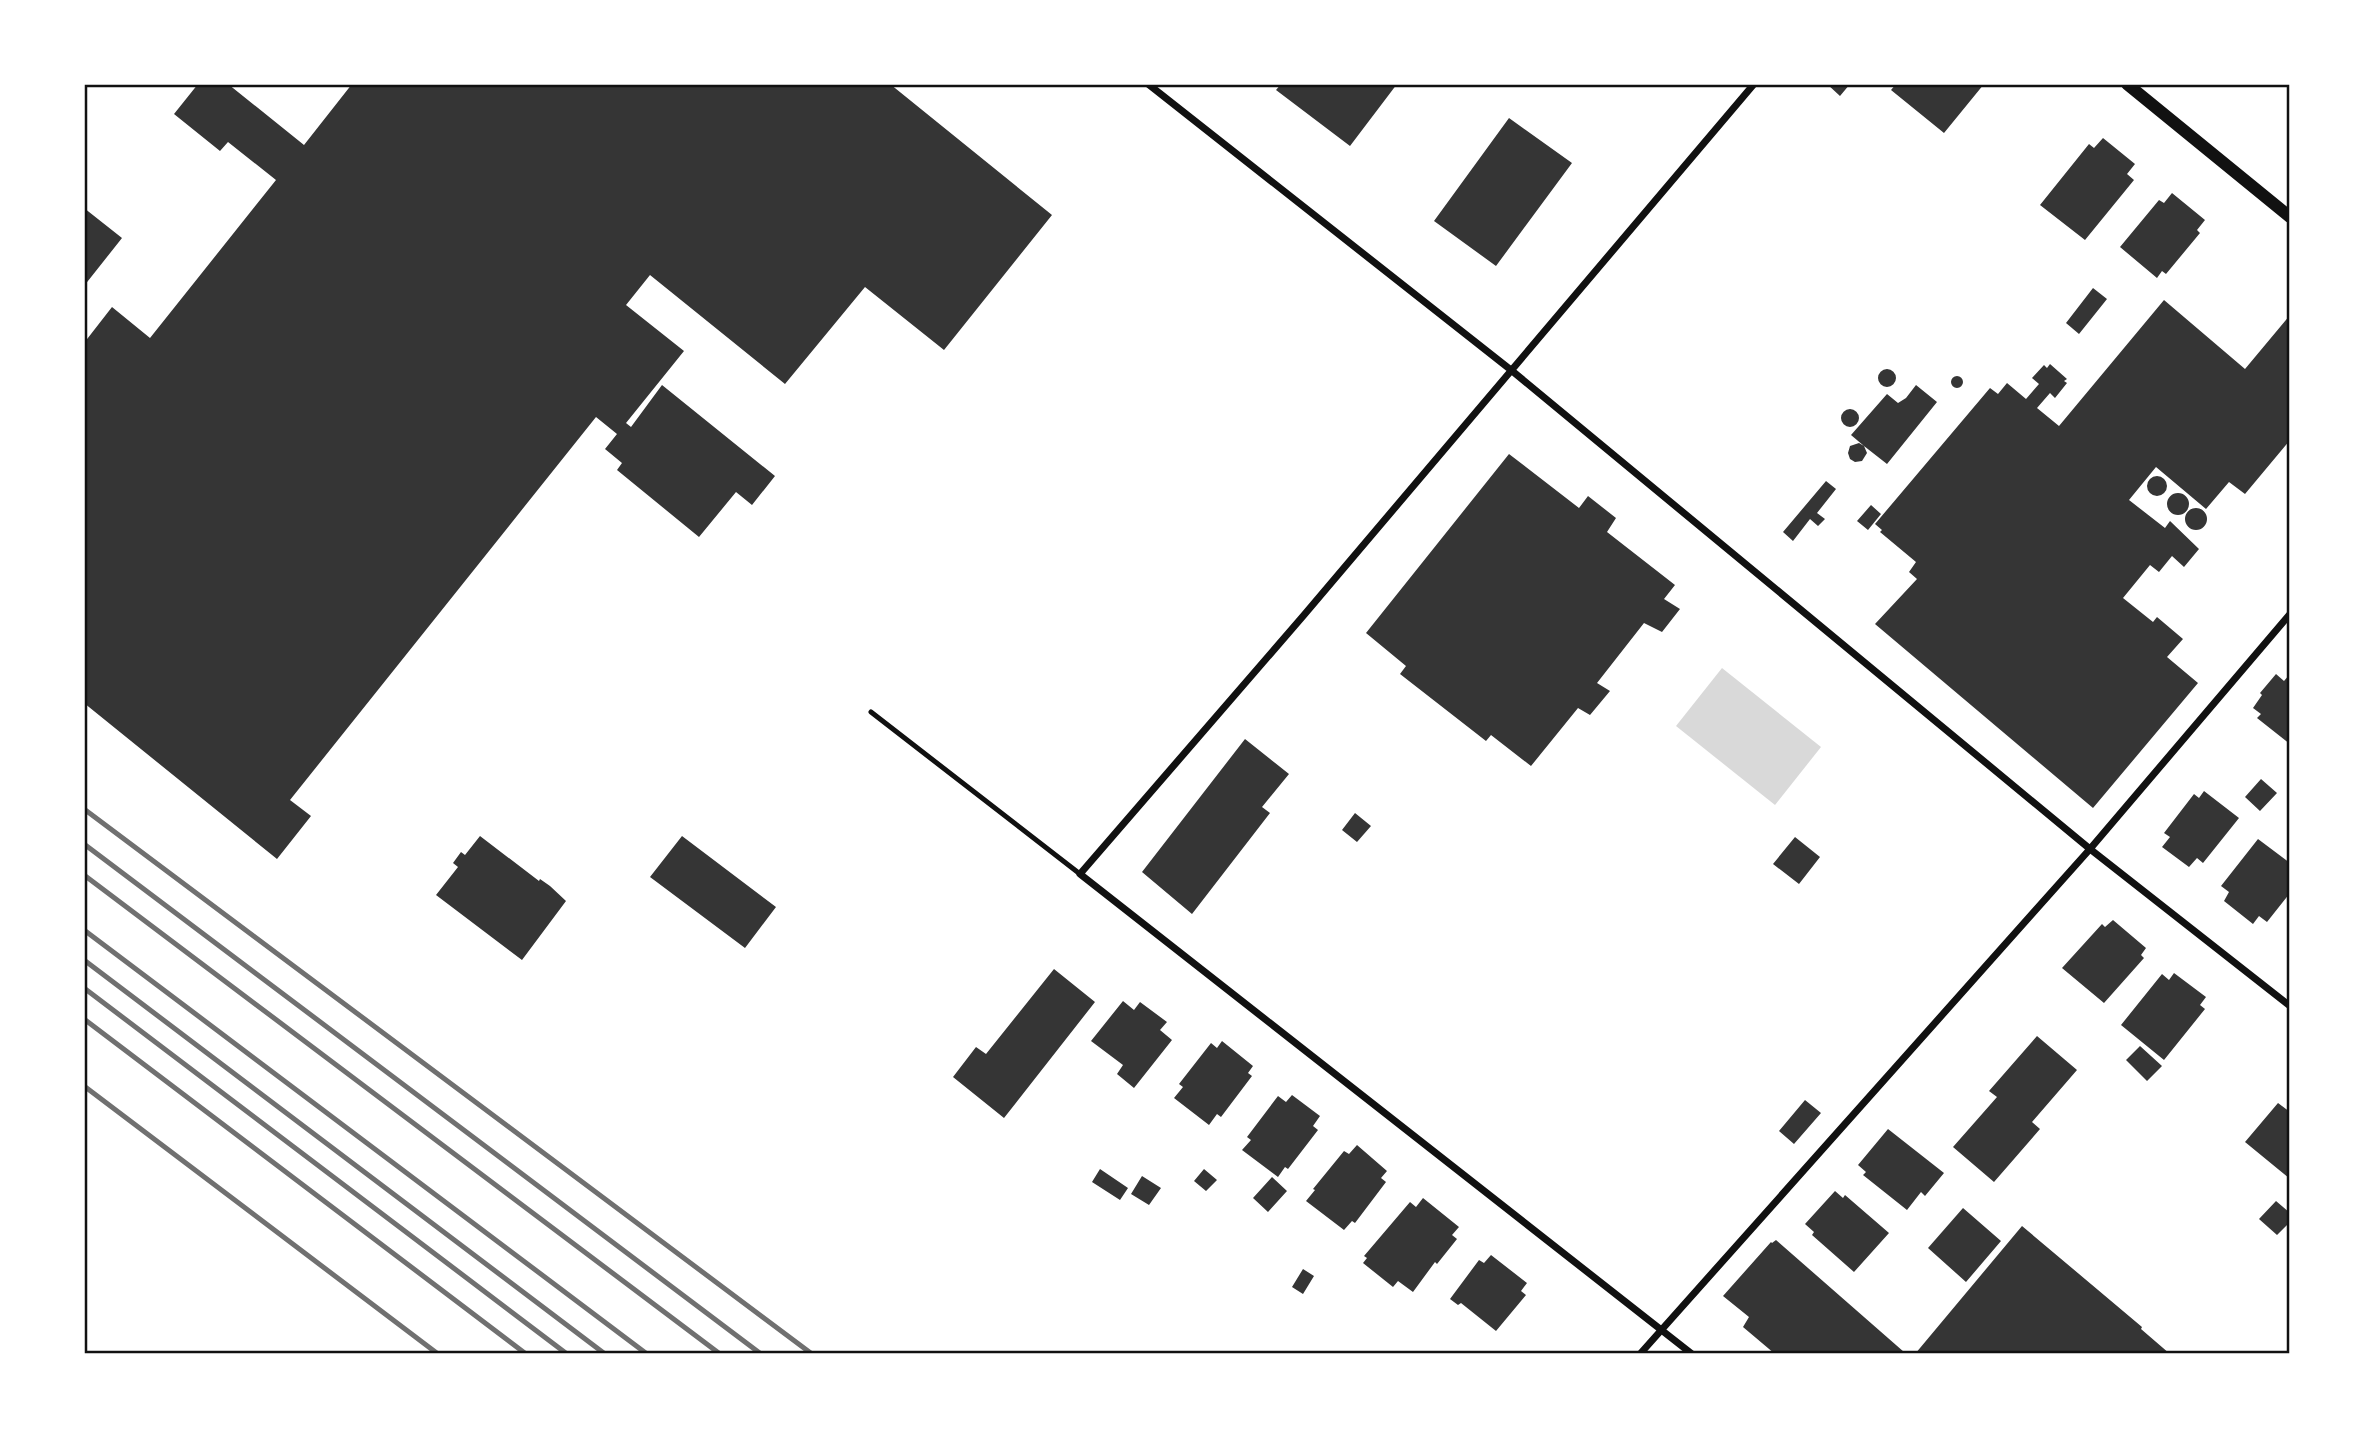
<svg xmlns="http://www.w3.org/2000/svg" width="2374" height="1438" font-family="'Roboto Serif',serif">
  <rect width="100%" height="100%" fill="#fff"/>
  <path fill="#d9d9d9" d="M1722,668L1821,747L1775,805L1676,726Z"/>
  <path fill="#353535" d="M198,84H228L304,145L352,84H890L1052,215L944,350L865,287L785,384L650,275L626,305L684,351L626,423L631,427L662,385L775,476L752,505L736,492L699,537L617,470L622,463L605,449L617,434L596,417L290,800L311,816L277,859L84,703V343L112,307L150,338L276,180L228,142L220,151L174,114Z
    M1281,84H1397L1350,146L1276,90Z
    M1827,84H1850L1840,96Z
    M1896,84H1984L1944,133L1891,90Z
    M1509,118L1572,163L1496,266L1434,221Z
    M2103,138L2135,164L2127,174L2134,180L2085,240L2040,205L2089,144L2094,148Z
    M2172,193L2205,220L2197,230L2200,233L2166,274L2162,271L2157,278L2120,247L2159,200L2164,203Z
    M84,208L122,238L84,286Z
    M2093,288L2107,299L2079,334L2066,323Z
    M2164,300L2245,369L2290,315V440L2245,494L2229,482L2206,509L2156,467L2129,500L2165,528L2170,521L2199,549L2184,567L2172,556L2159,572L2150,565L2123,598L2153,622L2157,617L2183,639L2167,657L2198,683L2093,808L1875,624L1917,579L1909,572L1916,562L1880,532L1882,530L1875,524L1990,388L1998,394L2007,383L2026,399L2039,384L2032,378L2044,365L2047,368L2050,364L2067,379L2064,381L2067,383L2055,398L2050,393L2037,408L2059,426Z
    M1878 378a9 9 0 1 1 18 0a9 9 0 1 1-18 0Z
    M1951 382a6 6 0 1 1 12 0a6 6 0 1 1-12 0Z
    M1916,385L1937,402L1887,464L1864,446L1867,453L1862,461L1855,462L1850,459L1848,453L1850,446L1859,443L1864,446L1851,435L1887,394L1898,403L1906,398Z
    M1841 418a9 9 0 1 1 18 0a9 9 0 1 1-18 0Z
    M1509,454L1579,508L1588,496L1616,518L1607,532L1675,585L1664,599L1680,609L1662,632L1644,623L1597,683L1610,691L1590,715L1578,708L1531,766L1491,735L1486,741L1400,674L1406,666L1366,633Z
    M2147 486a10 10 0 1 1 20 0a10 10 0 1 1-20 0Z
    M1826,481L1836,489L1817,513L1825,519L1818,526L1810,519L1793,541L1783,532Z
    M2167 504a11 11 0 1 1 22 0a11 11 0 1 1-22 0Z
    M1871,505L1881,514L1868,530L1857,521Z
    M2185 519a11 11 0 1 1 22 0a11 11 0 1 1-22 0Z
    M2276,674L2284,681L2290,674V744L2257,718L2261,714L2253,708L2262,695L2260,693Z
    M1245,739L1289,774L1262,807L1270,813L1192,914L1142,872Z
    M2261,779L2277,793L2260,811L2245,797Z
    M2204,791L2239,818L2203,863L2197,858L2189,867L2162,847L2170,837L2164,833L2194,794L2199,798Z
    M1355,813L1371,826L1357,842L1342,830Z
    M480,836L539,881L540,879L550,886L566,901L522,960L436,895L458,867L453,863L461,852L465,855Z
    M682,836L776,907L745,948L650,877Z
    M1795,837L1820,857L1799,884L1773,864Z
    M2258,839L2290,863V893L2267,922L2259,916L2253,924L2224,901L2229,892L2221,886Z
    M2113,920L2146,948L2141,955L2144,958L2104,1003L2062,968L2102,924L2105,927Z
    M1054,969L1095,1002L1004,1118L953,1077L976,1047L986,1054Z
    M2174,973L2206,997L2200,1005L2205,1009L2164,1060L2121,1025L2162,974L2169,980Z
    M1123,1001L1134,1010L1140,1002L1167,1022L1160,1030L1172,1040L1134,1088L1117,1074L1123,1065L1091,1041Z
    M2037,1036L2077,1070L2032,1122L2040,1129L1994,1182L1953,1147L1997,1097L1989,1091Z
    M1222,1041L1253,1066L1248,1073L1252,1076L1221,1117L1217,1114L1209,1125L1174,1098L1183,1087L1179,1084L1211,1043L1217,1048Z
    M2140,1046L2162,1066L2147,1081L2126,1060Z
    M1292,1095L1320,1116L1313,1126L1318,1130L1288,1169L1285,1167L1278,1177L1242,1150L1251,1140L1247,1137L1278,1096L1286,1102Z
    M1805,1100L1821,1113L1794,1144L1779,1131Z
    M2278,1103L2290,1112V1179L2245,1142Z
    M1888,1129L1944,1173L1925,1196L1921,1192L1907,1210L1863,1175L1866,1172L1858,1165Z
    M1357,1145L1387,1171L1381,1178L1386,1182L1355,1223L1352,1221L1344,1230L1306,1201L1315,1190L1313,1189L1344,1151L1349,1154Z
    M1100,1169L1128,1188L1120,1200L1092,1182Z
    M1204,1169L1217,1180L1206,1191L1194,1181Z
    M1142,1176L1161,1188L1149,1205L1131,1194Z
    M1272,1177L1287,1191L1268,1212L1253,1198Z
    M1835,1191L1843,1198L1845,1195L1889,1233L1854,1272L1812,1235L1814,1232L1805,1224Z
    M1423,1198L1459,1227L1452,1235L1457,1239L1437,1264L1435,1262L1413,1292L1398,1281L1393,1287L1363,1263L1367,1258L1364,1256L1410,1202L1416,1207Z
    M2276,1201L2290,1213V1222L2277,1235L2259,1219Z
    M1963,1208L2001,1241L1966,1282L1928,1248Z
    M2022,1226L2142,1327L2141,1329L2170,1354H1915Z
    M1776,1240L1904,1352L1902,1354H1775L1743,1327L1749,1317L1723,1296L1771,1242L1772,1243Z
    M1491,1255L1527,1283L1521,1291L1526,1295L1496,1331L1461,1303L1458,1305L1450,1299L1479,1260L1484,1263Z
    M1303,1269L1314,1276L1303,1294L1292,1287Z"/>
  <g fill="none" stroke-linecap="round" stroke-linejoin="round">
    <path stroke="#111" stroke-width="5" d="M871,712L1080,874"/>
    <path stroke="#111" stroke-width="7" d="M1148,84L1511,370L2090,849L2290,1006
      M1640,1354L2090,849L2290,614
      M1692,1354L1080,874L1304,615L1754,84"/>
    <path stroke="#111" stroke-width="12" d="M2127,84L2290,217"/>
    <path stroke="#707070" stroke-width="5" d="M84,809L812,1354
      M84,844L761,1354
      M84,875L720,1354
      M84,930L647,1354
      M84,960L605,1354
      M84,988L567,1354
      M84,1019L526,1354
      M84,1086L438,1354"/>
  </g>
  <rect width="2374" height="1438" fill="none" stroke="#ffffff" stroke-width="172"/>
  <rect x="86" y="86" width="2202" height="1266" fill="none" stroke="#111" stroke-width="2.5"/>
</svg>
